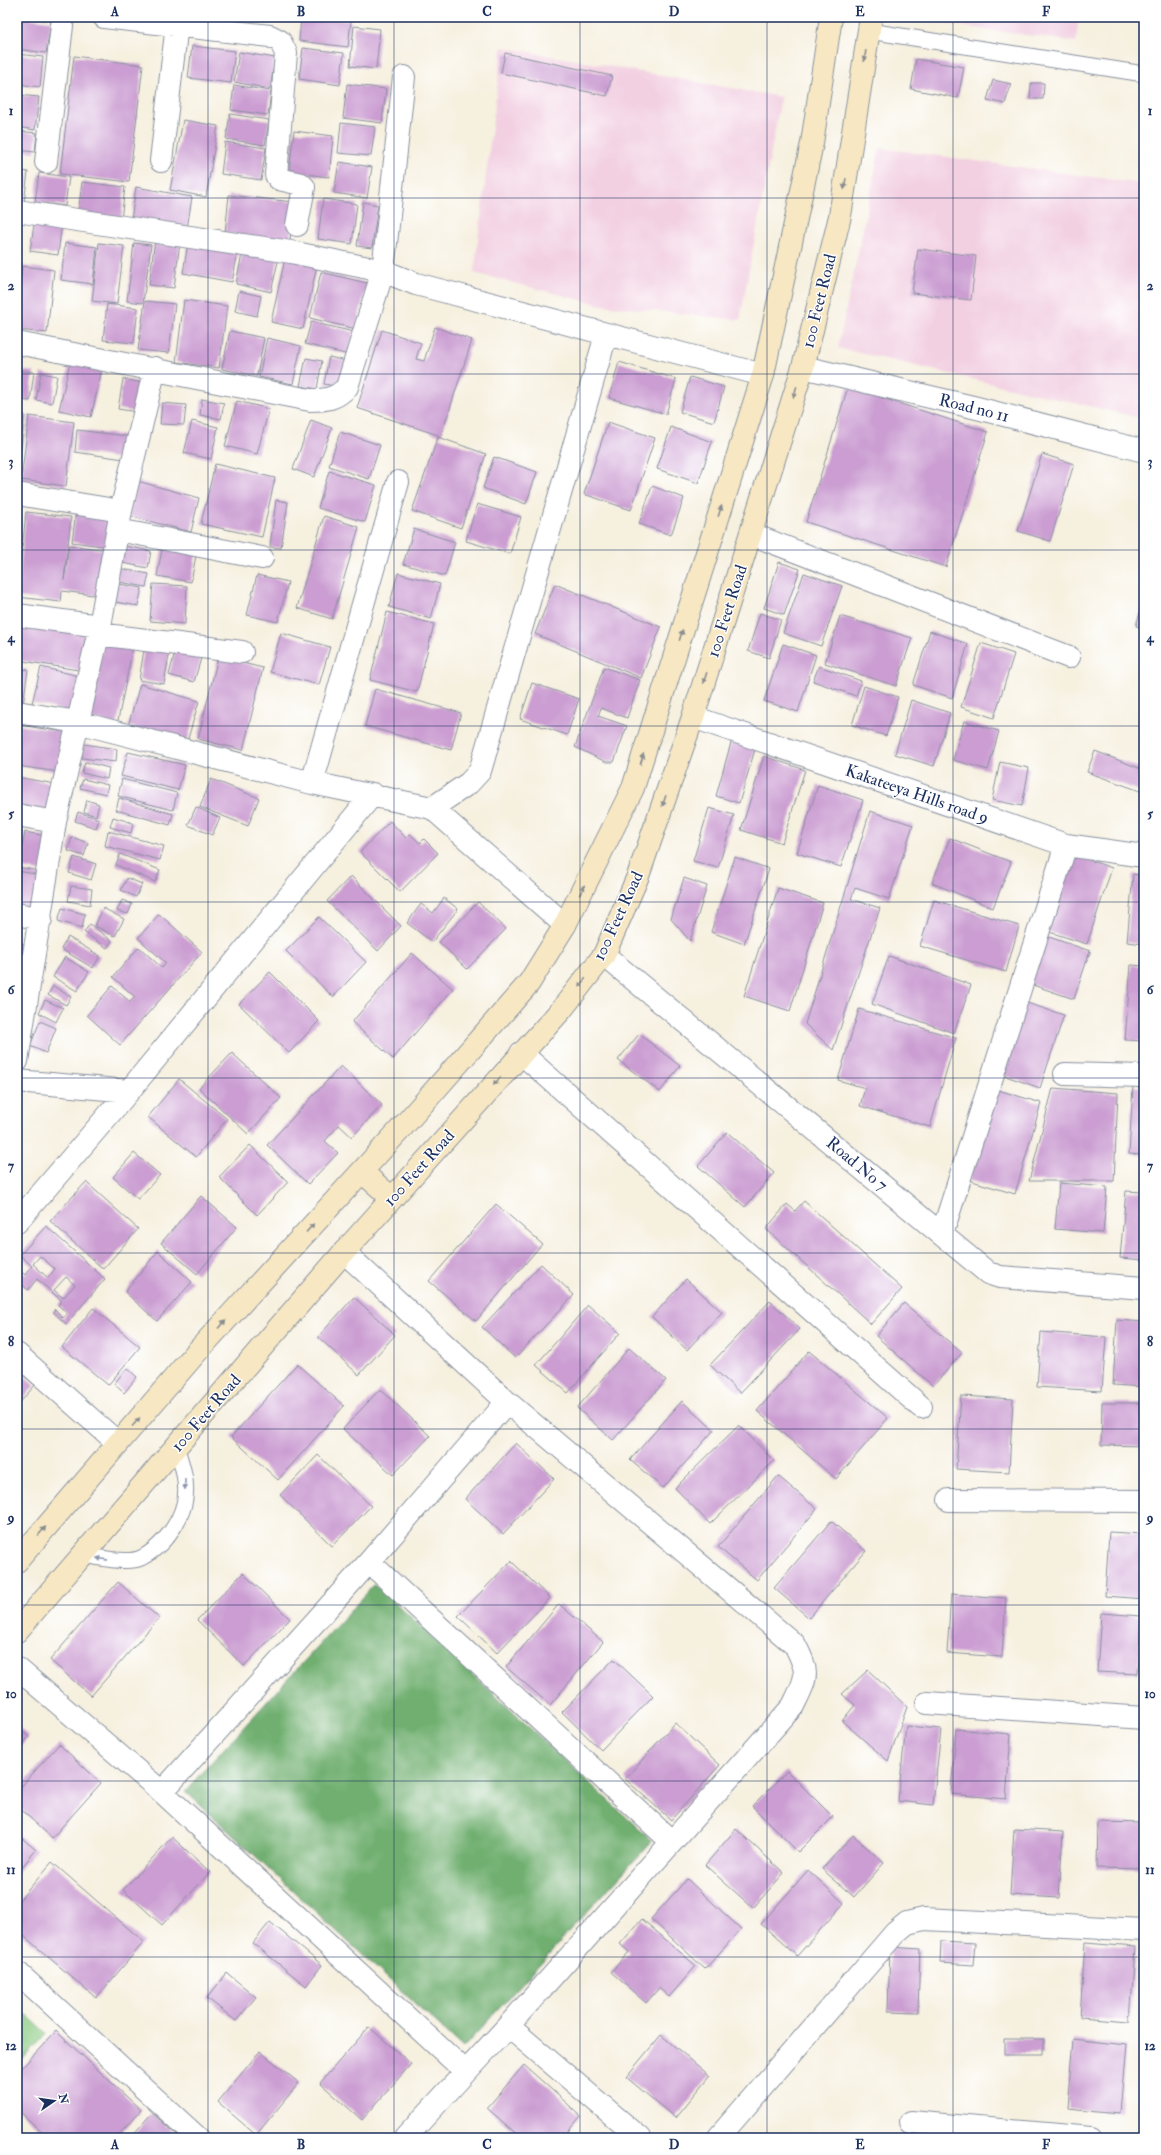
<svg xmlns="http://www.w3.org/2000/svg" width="1161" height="2155" font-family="'IM FELL Double Pica',serif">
  <rect width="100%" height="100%" fill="#fff"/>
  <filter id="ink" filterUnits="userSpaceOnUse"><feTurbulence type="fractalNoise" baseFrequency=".025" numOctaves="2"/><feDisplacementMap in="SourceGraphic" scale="8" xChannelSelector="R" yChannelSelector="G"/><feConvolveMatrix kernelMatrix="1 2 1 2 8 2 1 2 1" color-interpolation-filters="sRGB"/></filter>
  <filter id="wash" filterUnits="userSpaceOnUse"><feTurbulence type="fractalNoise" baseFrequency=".012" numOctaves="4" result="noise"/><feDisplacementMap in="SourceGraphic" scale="16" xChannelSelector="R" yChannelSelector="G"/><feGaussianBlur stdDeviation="0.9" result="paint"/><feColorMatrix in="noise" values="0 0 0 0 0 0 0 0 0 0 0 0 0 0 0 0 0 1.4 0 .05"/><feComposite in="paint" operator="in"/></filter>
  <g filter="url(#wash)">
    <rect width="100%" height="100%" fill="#f6f0df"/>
    <path fill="#f2cfe1" d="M897,17H1079L1076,42Z
      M502,47L781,97L740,320L601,305L474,273Z
      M880,148L1144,184V419L838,348Z"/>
    <path fill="#8bcb81" stroke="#537d70" d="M17,2006L46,2033L17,2066Z"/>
    <path fill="#70af6f" stroke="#466f66" d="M375,1584L652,1841L463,2048L185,1791Z"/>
    <g id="blocks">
      <path fill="#cb9dd2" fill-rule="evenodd" d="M17,17L51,21L46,53L17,49Z
        M301,17L351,21L348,47L299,41Z
        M354,26L380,29L376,69L350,66Z
        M192,46L235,51L231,83L188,78Z
        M303,48L344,53L340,85L299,79Z
        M239,52L275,58L270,89L234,82Z
        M505,53L612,76L607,96L501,73Z
        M17,54L43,57L40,87L17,84Z
        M74,56L143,65L129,182L60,174Z
        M916,59L964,67L958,98L911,89Z
        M993,80L1011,84L1005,104L987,100Z
        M1031,83H1044L1043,99H1030Z
        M347,84L386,89L382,123L343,118Z
        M234,85L271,91L268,115L231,110Z
        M17,95L39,97L35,130L17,127Z
        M230,114L269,120L265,145L226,139Z
        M183,120L218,126L206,197L170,190Z
        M341,123L375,127L371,156L338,153Z
        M17,131L37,133L35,152L17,150Z
        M294,131L333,136L329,177L289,172Z
        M225,142L266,148L261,180L221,174Z
        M339,162L372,167L367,198L334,193Z
        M17,170L28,172L24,203L17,202Z
        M39,173L69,177L65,206L35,202Z
        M82,182L125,187L121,220L78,214Z
        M136,187L192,197L187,229L131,220Z
        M229,195L294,202L290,241L225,233Z
        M323,199L357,204L352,244L318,239Z
        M363,202L378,205L372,248L357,246Z
        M35,218L62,222L58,255L30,251Z
        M155,239L180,242L174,288L149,285Z
        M65,243L97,247L93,284L61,280Z
        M99,243L124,246L117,304L92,301Z
        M134,243L151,245L143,303L127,301Z
        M188,243L238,252L232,282L183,273Z
        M243,249L279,257L271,292L236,284Z
        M918,249L976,256L971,300L912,293Z
        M286,254L318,261L303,329L271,322Z
        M22,266L54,270L47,333L17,330V310Z
        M321,272L367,283L356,329L310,318Z
        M239,291L261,296L257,316L235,311Z
        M184,300L227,306L219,368L176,362Z
        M145,301L175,304L169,353L138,350Z
        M107,304L138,308L134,343L103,340Z
        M311,322L354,332L349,355L305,344Z
        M435,327L472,340L441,436L357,408L382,330L421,343L416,359L424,361Z
        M230,331L264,338L257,376L222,369Z
        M267,338L301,346L293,384L259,377Z
        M329,357L346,361L340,387L324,384Z
        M71,358L103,365L91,417L59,410Z
        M306,358L322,361L317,389L300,386Z
        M619,362L676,379L666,414L609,398Z
        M17,370L34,372L30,401L17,400Z
        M41,373L57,376L52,403L36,400Z
        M690,377L724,387L714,422L680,412Z
        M123,379L143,383L137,412L118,409Z
        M848,387L988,432L946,567L806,522Z
        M202,399L224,403L221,419L200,415Z
        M237,401L269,409L257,454L225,446Z
        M162,403L186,405L184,425L160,424Z
        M17,414L25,415L19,467H17Z
        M29,416L74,422L66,486L21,480Z
        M311,420L332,428L314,477L293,469Z
        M192,421L218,427L211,459L184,453Z
        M608,422L655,438L631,510L584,494Z
        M671,427L712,442L698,483L657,469Z
        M77,430L127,436L124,459L75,452Z
        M340,432L380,445L369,479L329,466Z
        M438,437L486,454L461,528L412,511Z
        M1042,454L1074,464L1050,541L1018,531Z
        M494,457L537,472L526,504L483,488Z
        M215,464L275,478L262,537L201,524Z
        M329,471L376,485L365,522L318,508Z
        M137,481L199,498L191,532L129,516Z
        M652,486L684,498L671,535L639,524Z
        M276,500L288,502L281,548L270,547Z
        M477,504L521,517L510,554L466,541Z
        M76,511L113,516L109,547L72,542Z
        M26,512L71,517L64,580L69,545L107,550L101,596L62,591L61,602L17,597Z
        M324,516L359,527L332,619L297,608Z
        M414,529L455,542L445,576L403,564Z
        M163,544L197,550L191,582L157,576Z
        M120,545L151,551L148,568L117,562Z
        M779,562L800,569L784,615L764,608Z
        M117,568L149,574L146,587L114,581Z
        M398,573L440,584L431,619L389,607Z
        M804,573L842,586L821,646L783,633Z
        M257,575L288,582L278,622L247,615Z
        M113,583L142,588L138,606L110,601Z
        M153,584L187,586L185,624L150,621Z
        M555,584L661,627L641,678L535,634Z
        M1144,600V628L1136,626Z
        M387,612L434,624L417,692L370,680Z
        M760,613L781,620L769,658L748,651Z
        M840,616L912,638L896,686L825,663Z
        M17,621L90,633L84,671L17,660Z
        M930,631L968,644L952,698L913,685Z
        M281,633L330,647L319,685L270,672Z
        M105,636L134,642L117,725L88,718Z
        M981,643L1014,654L994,718L961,707Z
        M145,644L170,649L164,684L139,680Z
        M783,644L816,655L798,712L764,701Z
        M176,648L202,655L194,682L169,675Z
        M218,657L263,668L243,750L198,739Z
        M819,666L861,681L856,696L813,681Z
        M41,667L79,676L71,712L32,703Z
        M604,667L640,680L627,718L601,708L598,716L627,726L614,762H606L575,747Z
        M17,668L28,670L23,704L17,703Z
        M532,683L579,699L567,735L520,719Z
        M140,684L199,701L187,742L128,726Z
        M864,686L898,697L886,736L852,725Z
        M375,689L461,713L451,750L365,726Z
        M911,700L950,713L934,766L895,754Z
        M964,721L999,731L988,770L953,760Z
        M19,725L65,732L59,772L17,766Z
        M732,739L756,746L739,803L716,796Z
        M84,744L117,749L116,762L82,758Z
        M1095,751L1144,770L1143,792L1087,772Z
        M128,752L185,765L178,790L121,776Z
        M764,756L805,770L782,843L741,830Z
        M85,762L109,768L107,779L82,773Z
        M1000,762L1029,768L1022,806L992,800Z
        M17,777L55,784L49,817L17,812Z
        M83,779L108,785L106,794L80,788Z
        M122,779L177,793L173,810L118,796Z
        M211,779L259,798L248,826L200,807Z
        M818,785L863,800L841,867L797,853Z
        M119,798L173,814L170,825L116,810Z
        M87,800L99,804L96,816L84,812Z
        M196,807L220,818L212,835L188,825Z
        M709,808L734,815L718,868L693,861Z
        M870,811L913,825L889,899L855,888L851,899L880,908L833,1050L805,1024Z
        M78,812L99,819L96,828L75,821Z
        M113,817L133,823L131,833L110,827Z
        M390,821L406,838L410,834L420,843L424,839L438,853L400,892L360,852Z
        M108,831L164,846L160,860L105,846Z
        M25,832L51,837L45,872L18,867Z
        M72,837L88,843L84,856L68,851Z
        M950,838L1011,862L993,908L932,883Z
        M120,854L160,870L155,882L116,865Z
        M1072,854L1112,868L1087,944L1046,931Z
        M74,857L96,864L91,880L69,873Z
        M735,857L769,869L744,944L711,932Z
        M17,871L41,875L35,910L17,907Z
        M1133,874L1144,876V944L1127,942Z
        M351,876L401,926L378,951L327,901Z
        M127,878L142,884L136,897L121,890Z
        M684,878L707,886L690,941L671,919Z
        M71,886L92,889L90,905L68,901Z
        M778,888L823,903L790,1011L744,996Z
        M444,898L458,909L432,942L407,923L421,904L433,913Z
        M122,900L132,904L128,914L117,911Z
        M934,900L1019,926L1006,972L920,946Z
        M478,902L506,929L467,969L439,942Z
        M62,908L85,914L82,928L58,921Z
        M103,908L124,919L115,936L95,926Z
        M159,914L202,952L120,1045L87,1015L112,986L130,1002L135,997L113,977L139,947L162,968L166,963L138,938Z
        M319,917L366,962L333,997L286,951Z
        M90,924L112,941L107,948L84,932Z
        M1043,935L1090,951L1074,999L1027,983Z
        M68,937L100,956L93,968L61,949Z
        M17,943L29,944L26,960L17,958Z
        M412,953L453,989L393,1059L352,1022Z
        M889,956L971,985L954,1033L872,1004Z
        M65,957L89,972L77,991L53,977Z
        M1131,965L1144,966V1041L1125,1040Z
        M270,972L319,1021L289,1053L239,1004Z
        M53,986L71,997L66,1005L48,995Z
        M45,1000L63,1008L56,1022L39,1013Z
        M1024,1002L1064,1015L1040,1088L1000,1074Z
        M859,1009L956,1038L930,1127L860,1106L865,1088L838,1080Z
        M40,1021L56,1028L46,1053L30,1046Z
        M639,1034L680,1066L660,1092L618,1060Z
        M232,1053L281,1098L248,1134L199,1088Z
        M341,1066L382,1105L352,1137L339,1125L325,1141L338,1153L308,1184L267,1145Z
        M179,1079L227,1119L196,1157L148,1117Z
        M1133,1086L1144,1087V1155L1129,1154Z
        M1053,1088L1118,1093L1114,1181H1029Z
        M995,1089L1041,1103L1015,1194L969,1180Z
        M727,1132L774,1173L745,1207L698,1166Z
        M250,1145L288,1182L257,1215L219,1177Z
        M134,1153L160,1175L138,1199L113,1177Z
        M86,1182L138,1229L103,1269L50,1221Z
        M1059,1183L1107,1187L1103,1233L1055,1229Z
        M1126,1191L1144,1192V1260L1120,1258Z
        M201,1196L237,1227L197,1274L161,1243Z
        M804,1201L902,1289L871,1324L766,1229L787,1204L795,1211Z
        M496,1204L542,1244L476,1321L429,1281Z
        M46,1226L105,1279L66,1324L53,1312L55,1309L63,1318L67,1313L58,1305L62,1301L37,1279L28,1290L17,1280V1268L25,1275L32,1266L20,1255ZM40,1256L55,1269L48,1278L33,1264ZM66,1277L75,1285L63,1298L54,1290Z
        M158,1251L192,1282L157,1321L125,1292Z
        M541,1264L574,1295L515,1358L482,1327Z
        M686,1279L722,1312L687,1350L652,1317Z
        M354,1297L395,1335L359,1375L318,1337Z
        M770,1301L800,1329L740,1393L710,1365Z
        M904,1303L962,1353L933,1386L876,1336Z
        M588,1305L620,1333L568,1393L536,1365Z
        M93,1308L140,1347L108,1385L62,1347Z
        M1117,1320L1144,1322V1387L1113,1385Z
        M1041,1332L1106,1337L1102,1391L1037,1387Z
        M629,1348L666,1380L613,1440L577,1408Z
        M809,1351L888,1418L836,1479L757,1411Z
        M297,1364L344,1406L278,1480L231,1437Z
        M127,1368L137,1377L124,1393L114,1384Z
        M17,1370L35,1385L17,1406Z
        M380,1389L430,1436L393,1475L343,1429Z
        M961,1396L1013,1399L1009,1472L956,1469Z
        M682,1401L714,1430L663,1488L630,1460Z
        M1102,1403H1144V1446L1101,1445Z
        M739,1425L774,1461L710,1524L675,1488Z
        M516,1443L554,1479L503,1534L465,1499Z
        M318,1455L371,1506L332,1546L280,1495Z
        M778,1476L817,1509L757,1580L718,1547Z
        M831,1521L866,1551L809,1618L774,1588Z
        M1109,1532L1144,1534V1599L1105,1596Z
        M511,1561L550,1598L497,1653L458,1616Z
        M243,1573L290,1619L244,1666L197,1620Z
        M118,1582L159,1618L91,1696L50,1660Z
        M951,1594L1006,1598L1002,1657L947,1653Z
        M559,1604L603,1642L550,1705L506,1667Z
        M1101,1613L1141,1616L1138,1674L1097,1672Z
        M614,1659L653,1696L601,1750L562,1712Z
        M868,1670L907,1707L888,1761L842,1721L855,1705L842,1694Z
        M675,1723L720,1765L671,1820L625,1779Z
        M17,1726L29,1737L17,1751Z
        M906,1726L941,1729L933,1805L898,1801Z
        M956,1729L1011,1734L1006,1799L951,1794Z
        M59,1744L101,1783L52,1838L17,1806V1791Z
        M787,1771L833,1817L798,1852L752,1806Z
        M1098,1822L1144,1823V1869L1097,1868Z
        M736,1829L784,1873L753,1908L705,1865Z
        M1014,1829L1063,1832L1059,1898L1010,1895Z
        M17,1834L36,1850L17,1873Z
        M853,1835L884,1863L854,1897L822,1869Z
        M172,1837L210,1872L162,1925L123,1890Z
        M52,1862L144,1942L96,1998L17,1930V1903Z
        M808,1870L844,1903L797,1956L761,1924Z
        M687,1879L741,1929L705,1969L651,1919Z
        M642,1919L696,1966L669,1997L659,1988L646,2003L611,1972L629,1952L620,1944Z
        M270,1922L322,1965L306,1986L253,1943Z
        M941,1941L975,1943L973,1965L940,1963Z
        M1085,1943L1135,1947L1130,2021L1080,2017Z
        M890,1947L920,1949L918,2012L888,2011Z
        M227,1973L256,1997L236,2021L207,1998Z
        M369,2027L411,2064L362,2120L320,2083Z
        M56,2031L141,2110L116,2138H48L17,2109V2073Z
        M661,2035L710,2076L675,2118L626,2077Z
        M1004,2039H1043V2054H1004Z
        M1073,2039L1126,2045L1120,2113L1067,2108Z
        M260,2051L299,2083L256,2135L218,2102Z
        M524,2065L581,2116L562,2138H521L487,2108Z
        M152,2113L181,2138H130Z"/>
    </g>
  </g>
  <g filter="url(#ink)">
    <use href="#blocks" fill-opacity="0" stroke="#88909e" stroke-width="1"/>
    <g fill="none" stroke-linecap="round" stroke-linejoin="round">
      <g stroke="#88909e" stroke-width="17">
        <path id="service" d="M869,31L1144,74
          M83,1554C97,1558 128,1564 141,1558C161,1548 179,1525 184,1504C189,1485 182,1464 176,1446"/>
      </g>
      <g stroke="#88909e" stroke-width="24">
        <path id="minor" d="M104,17L270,36L280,41L286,53L276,175L279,179L301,184L304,187L297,225
          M161,161L177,24
          M46,162L63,17
          M17,211L291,252L383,271L416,284L763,375
          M17,343L310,400C326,400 336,399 347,387L383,271L404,77
          M803,367L977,408L1144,451
          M17,494L121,511
          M118,530L262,558
          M751,534L1069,657
          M17,615L100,626
          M98,634L242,652
          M17,712L77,722L312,783L432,808L565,925
          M693,717L1066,845L1144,856
          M312,783L398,482
          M432,808L469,783L480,771L606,335
          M17,815L55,822
          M17,914L41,919
          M604,955L988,1273L1000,1277L1144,1288
          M521,1053L921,1407
          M17,1061L55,822L100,626L121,511L155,368
          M1065,1074L1144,1076
          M17,1081L129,1091
          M17,1222L129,1091L373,794
          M942,1234L1066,845
          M344,1252L507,1402L795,1645C810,1674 807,1677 793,1706L508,2026L405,2138
          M17,1354L118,1443
          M949,1500L1144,1501
          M369,1562L672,1842
          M17,1668L162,1792L465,2071
          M927,1703L1144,1718
          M162,1792L369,1562L507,1402
          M17,1972L198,2138
          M508,2026L640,2138
          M911,2122L1091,2138
          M718,2138L895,1933L907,1923L924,1919L1144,1930"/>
      </g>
      <g stroke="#88909e" stroke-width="24">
        <path id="secondary" d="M362,1172L392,1198
          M17,1561L194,1355L406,1123L529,983L565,925L633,788L763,375L812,143L831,17
          M17,1631L344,1252L562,1009L604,955L638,876L693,717L803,367L840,216L871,17"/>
      </g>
      <use href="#service" stroke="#fff" stroke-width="15"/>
      <use href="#minor" stroke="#fff" stroke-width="22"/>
      <use href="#secondary" stroke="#f7e8c3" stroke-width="22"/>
    </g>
    <defs><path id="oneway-solid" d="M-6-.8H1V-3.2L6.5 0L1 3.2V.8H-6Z"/></defs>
    <g fill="#898c90">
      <use href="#oneway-solid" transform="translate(865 56) rotate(99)"/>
      <use href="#oneway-solid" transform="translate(845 184) rotate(99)"/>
      <use href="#oneway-solid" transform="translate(795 392) rotate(107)"/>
      <use href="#oneway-solid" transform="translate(720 511) rotate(-72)"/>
      <use href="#oneway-solid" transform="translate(681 635) rotate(-73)"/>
      <use href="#oneway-solid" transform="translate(705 678) rotate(108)"/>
      <use href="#oneway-solid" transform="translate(642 759) rotate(-73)"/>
      <use href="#oneway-solid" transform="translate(664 801) rotate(109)"/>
      <use href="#oneway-solid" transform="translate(582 890) rotate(-64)"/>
      <use href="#oneway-solid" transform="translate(582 983) rotate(128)"/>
      <use href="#oneway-solid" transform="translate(497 1081) rotate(132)"/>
      <use href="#oneway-solid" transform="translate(310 1228) rotate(-48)"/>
      <use href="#oneway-solid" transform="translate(222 1324) rotate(-48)"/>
      <use href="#oneway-solid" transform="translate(136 1422) rotate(-49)"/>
      <use href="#oneway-solid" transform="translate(42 1531) rotate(-49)"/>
    </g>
    <g fill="#8d97ae">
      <use href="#oneway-solid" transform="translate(185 1484) rotate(90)"/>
      <use href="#oneway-solid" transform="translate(102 1559) rotate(-169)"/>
    </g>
  </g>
  <path fill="none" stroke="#1b2f5e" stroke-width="1" stroke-opacity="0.55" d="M208,17V2138M394,17V2138M580,17V2138M767,17V2138M953,17V2138M17,198H1144M17,374H1144M17,550H1144M17,726H1144M17,902H1144M17,1078H1144M17,1253H1144M17,1429H1144M17,1605H1144M17,1781H1144M17,1957H1144"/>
  <g text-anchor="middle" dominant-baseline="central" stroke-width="3" stroke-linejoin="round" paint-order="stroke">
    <g font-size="17" fill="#1b2f5e" stroke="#fff">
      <text transform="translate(819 301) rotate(-76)">100 Feet Road</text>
      <text transform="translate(974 408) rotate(14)">Road no 11</text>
      <text transform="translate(727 611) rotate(-72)">100 Feet Road</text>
      <text transform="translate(917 794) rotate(19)">Kakateeya Hills road 9</text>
      <text transform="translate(618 916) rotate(-65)">100 Feet Road</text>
      <text transform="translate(857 1164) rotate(40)">Road No 7</text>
      <text transform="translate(419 1168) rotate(-48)">100 Feet Road</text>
      <text transform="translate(206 1413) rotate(-49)">100 Feet Road</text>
    </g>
  </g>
  <rect width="1161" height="2155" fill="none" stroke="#fff" stroke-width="44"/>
  <g transform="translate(54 2101) rotate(77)" stroke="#ffffff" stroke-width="3" paint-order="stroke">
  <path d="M0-3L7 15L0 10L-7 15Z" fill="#1b2f5e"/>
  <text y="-6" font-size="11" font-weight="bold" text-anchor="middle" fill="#1b2f5e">N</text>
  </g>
  <rect x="22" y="22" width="1117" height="2111" fill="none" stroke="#1b2f5e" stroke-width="1.5"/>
  <g font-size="13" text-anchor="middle" font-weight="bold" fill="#1b2f5e">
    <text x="115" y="16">A</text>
    <text x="301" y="16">B</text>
    <text x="487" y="16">C</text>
    <text x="674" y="16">D</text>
    <text x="860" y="16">E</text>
    <text x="1046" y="16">F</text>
    <text x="11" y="115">1</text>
    <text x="1150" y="115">1</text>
    <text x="11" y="290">2</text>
    <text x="1150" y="290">2</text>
    <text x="11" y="466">3</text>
    <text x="1150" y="466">3</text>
    <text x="11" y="642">4</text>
    <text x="1150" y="642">4</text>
    <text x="11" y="818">5</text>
    <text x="1150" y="818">5</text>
    <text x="11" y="994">6</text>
    <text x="1150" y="994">6</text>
    <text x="11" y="1170">7</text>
    <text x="1150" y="1170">7</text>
    <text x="11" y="1346">8</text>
    <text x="1150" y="1346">8</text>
    <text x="11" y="1522">9</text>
    <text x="1150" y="1522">9</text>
    <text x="11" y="1698">10</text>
    <text x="1150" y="1698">10</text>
    <text x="11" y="1874">11</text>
    <text x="1150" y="1874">11</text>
    <text x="11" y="2050">12</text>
    <text x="1150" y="2050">12</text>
    <text x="115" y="2149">A</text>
    <text x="301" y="2149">B</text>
    <text x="487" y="2149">C</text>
    <text x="674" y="2149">D</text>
    <text x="860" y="2149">E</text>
    <text x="1046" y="2149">F</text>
  </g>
</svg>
